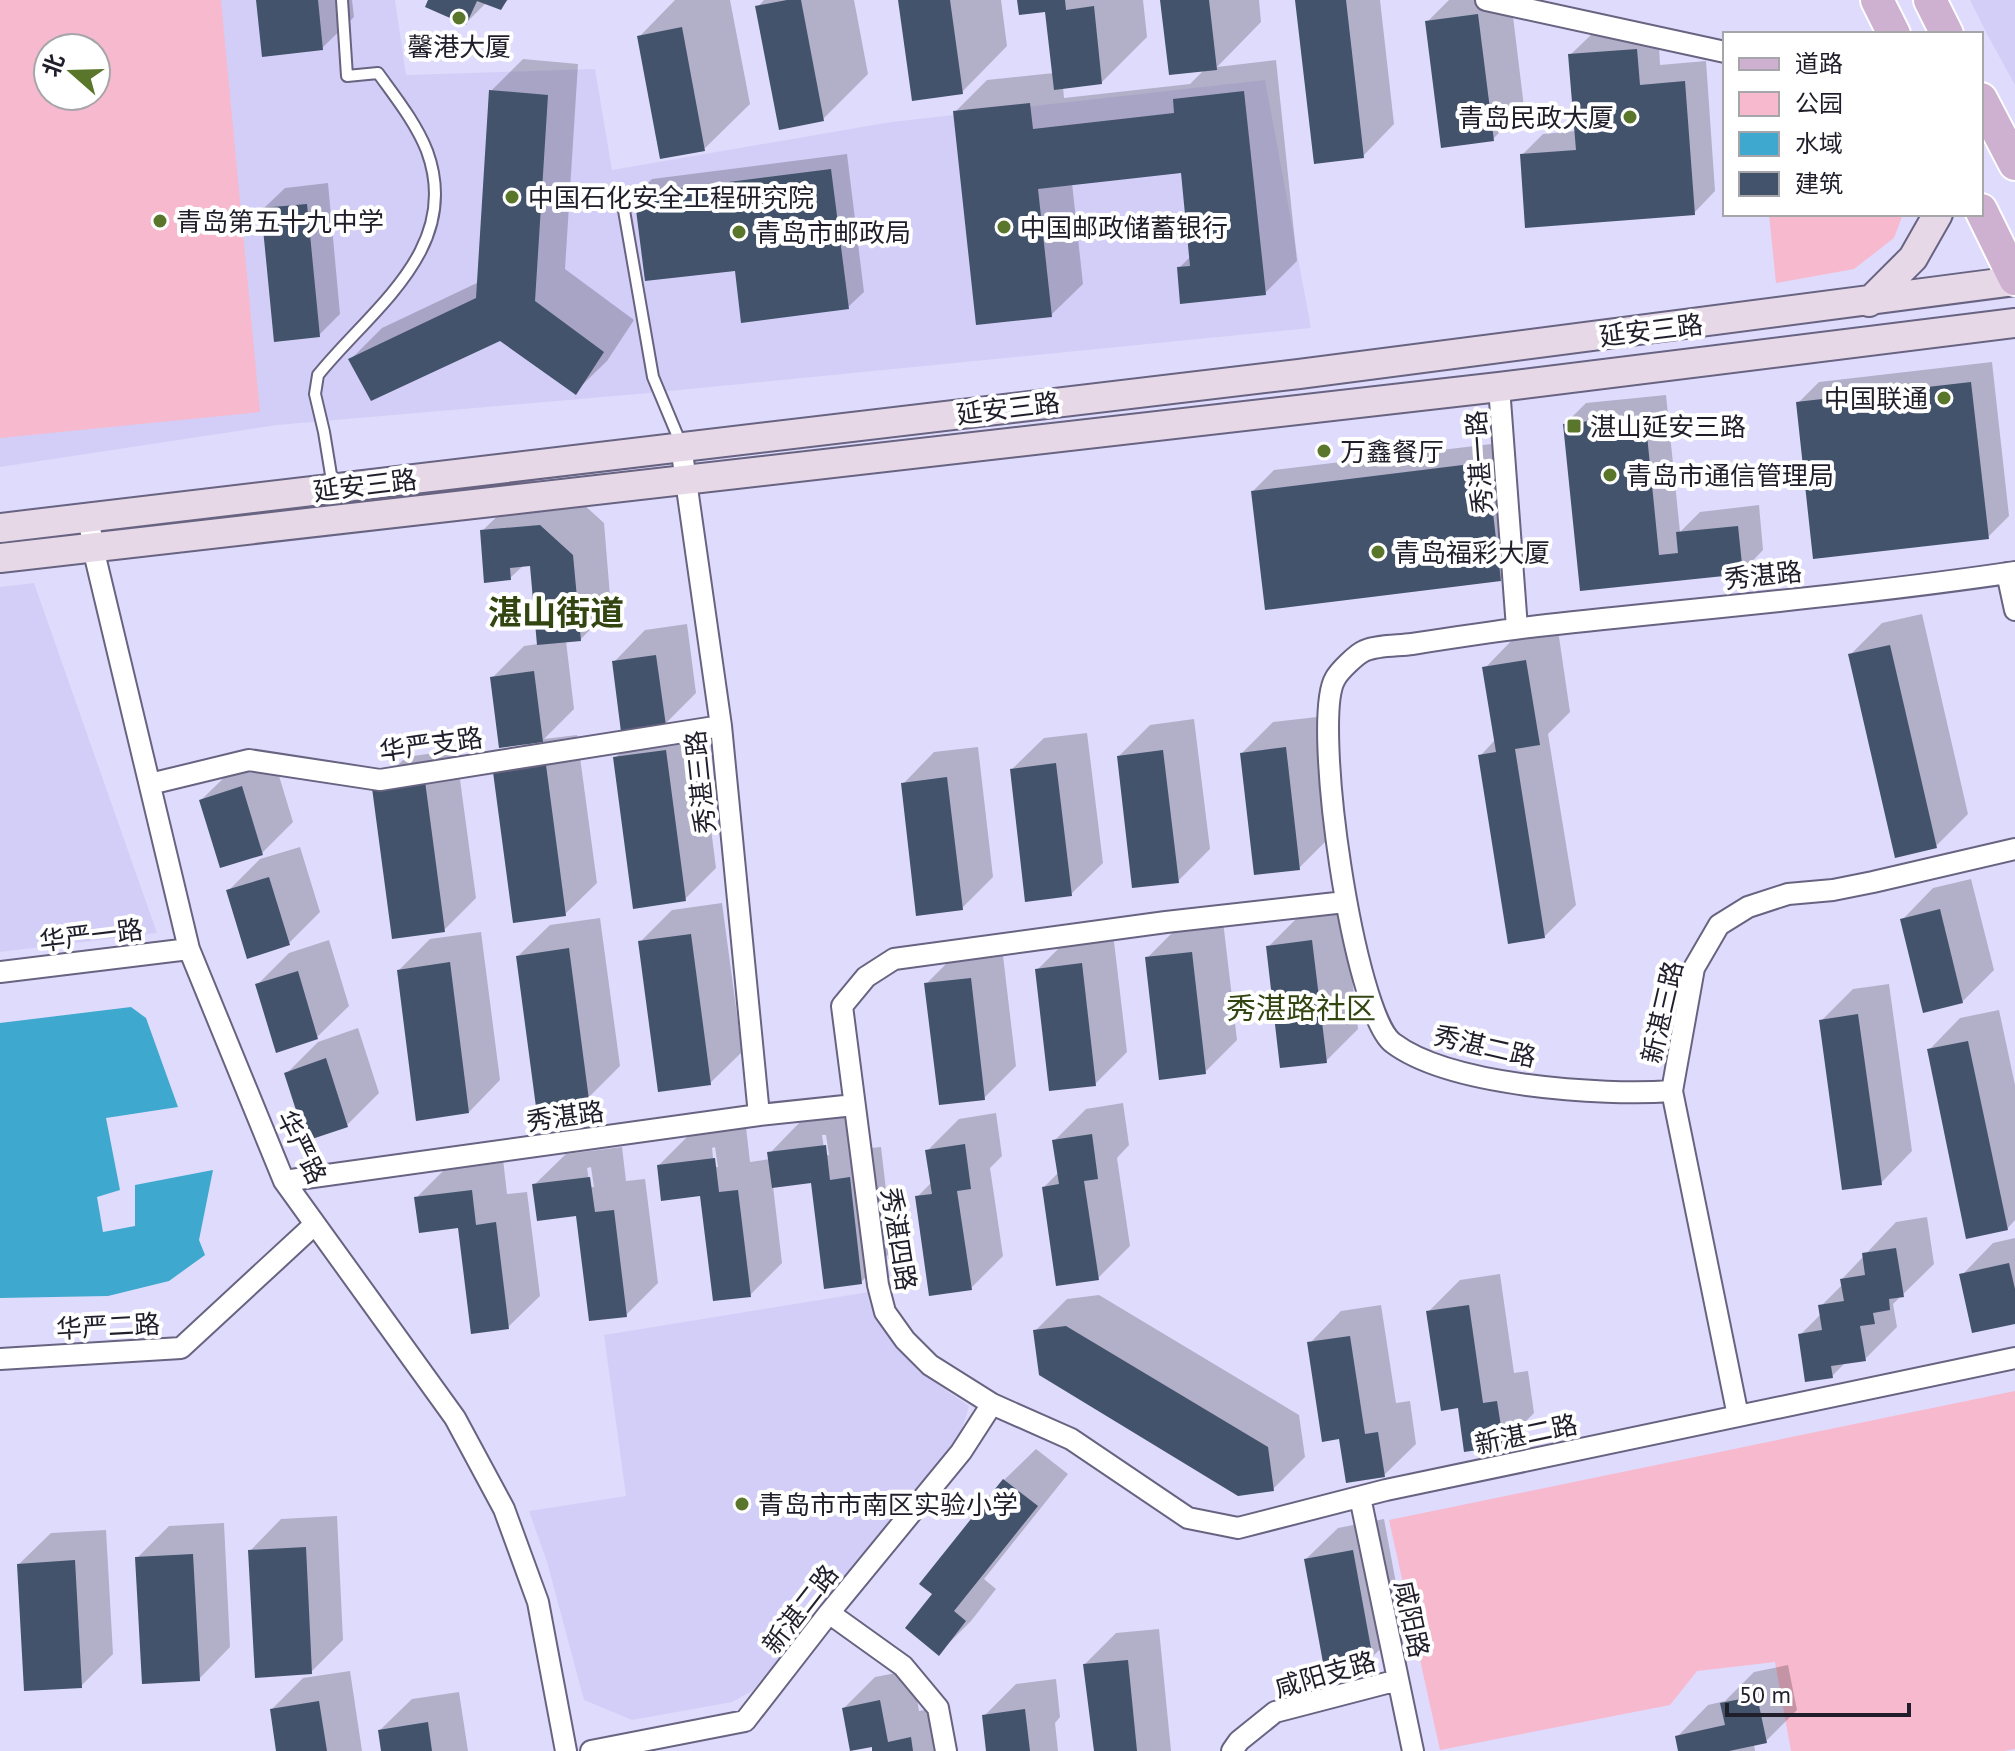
<svg xmlns="http://www.w3.org/2000/svg" width="2015" height="1751" font-family="'PT Sans','Noto Sans SC',sans-serif">
  <rect width="100%" height="100%" fill="#dfdbfc"/>
  <path fill="#d3cef7" fill-rule="evenodd" d="M0,0H395L406,75L595,69L612,170L891,122L1265,80L1311,328L649,393L277,425L0,467ZM48,48H96V96H48Z
    M1970,0H2015V85L1987,34Z
    M34,583L157,933L0,952V587Z
    M869,1292L880,1320L918,1371L969,1406L959,1439L752,1691L732,1702L632,1720L584,1700L547,1562L529,1511L626,1496L604,1335Z"/>
  <path fill="#f7b9ce" fill-rule="evenodd" d="M0,0H221L260,412L0,438ZM48,48H96V96H48Z
    M1769,214H1903L1894,238L1854,269L1776,283Z
    M2015,1391V1749L2004,1751H1791L1775,1662L1697,1671L1670,1705L1440,1750L1389,1520Z"/>
  <path fill="#3fa8ce" d="M131,1007L146,1018L178,1107L106,1118L120,1190L97,1197L103,1232L135,1226V1185L213,1170L199,1240L205,1255L169,1281L108,1296L0,1298V1023Z"/>
  <path fill="#0003" fill-rule="evenodd" d="M258,0H352L354,17L322,48Z
    M430,0H508L501,7L487,2L466,23Z
    M675,0H730L750,104L704,149L639,37Z
    M764,0H854L868,74L823,119L758,7Z
    M900,0H1001L1007,46L962,92Z
    M1019,0H1143L1147,37L1101,83L1063,87L1064,98L1190,84L1205,69L1162,0H1259L1261,22L1217,67L1276,60L1297,261L1265,293L1179,268L1191,256L1182,171L1072,183L1083,284L1051,315L955,112L987,80L1054,73L1047,10Z
    M1297,0H1380L1394,124L1363,156Z
    M1449,0H1511L1524,107L1493,139L1427,22Z
    M1658,28L1660,65L1706,61L1715,191L1694,213L1522,155L1543,134L1576,131L1570,55L1592,34Z
    M523,59L578,64L565,269L634,320L607,361L575,392L500,339L350,360L382,328L479,282L491,91Z
    M847,154L864,292L848,307L737,269L636,195L652,179Z
    M328,183L340,314L319,335L263,209L285,188Z
    M1992,362L2009,516L1988,537L1798,403L1819,382Z
    M1666,395L1680,532L1700,512L1759,505L1763,550L1742,572L1582,589L1565,424L1586,403Z
    M1508,442L1522,558L1500,579L1253,491L1274,470Z
    M572,494L604,523L611,608L580,640L566,641L574,709L544,739L577,735L597,883L565,914L495,773L526,743L492,678L524,646L538,644L531,564L524,565L510,578L482,531L514,500Z
    M1922,614L1968,814L1936,846L1850,655L1882,623Z
    M687,624L696,693L665,724L697,720L716,868L685,899L615,758L646,727L614,662L645,630Z
    M1558,630L1570,712L1548,734L1576,905L1544,937L1480,756L1496,739L1485,668L1516,636Z
    M1317,717L1331,836L1299,868L1242,753L1273,722Z
    M1194,719L1210,849L1178,881L1119,756L1150,725Z
    M1087,733L1103,863L1071,894L1012,769L1044,738Z
    M978,747L993,877L962,908L903,784L934,752Z
    M456,750L476,898L444,930L374,789L406,757Z
    M273,756L293,822L262,853L201,800L233,769Z
    M300,847L320,912L289,943L228,891L260,859Z
    M1971,879L1994,970L1962,1002L1902,920L1933,888Z
    M722,903L742,1052L710,1083L640,942L672,910Z
    M1344,910L1358,1029L1326,1061L1268,947L1300,915Z
    M600,918L620,1066L588,1098L518,956L550,925Z
    M1223,921L1237,1040L1205,1072L1147,958L1179,926Z
    M481,932L500,1080L469,1112L399,970L430,939Z
    M1113,933L1127,1052L1095,1084L1037,970L1069,938Z
    M329,940L349,1006L317,1037L257,985L289,953Z
    M1002,947L1016,1066L984,1098L926,984L958,952Z
    M1889,984L1912,1151L1881,1183L1821,1021L1853,989Z
    M1999,1010L2015,1085V1220L2007,1229L1929,1050L1960,1018Z
    M358,1028L379,1093L347,1125L307,1138L286,1074L318,1042Z
    M1123,1103L1129,1145L1117,1158L1130,1246L1098,1278L1044,1187L1059,1172L1054,1141L1086,1109Z
    M996,1113L1002,1156L990,1168L1003,1256L971,1288L917,1197L932,1182L927,1151L959,1119Z
    M857,1114L861,1149L881,1147L893,1250L861,1282L813,1181L773,1186L782,1263L750,1295L702,1194L659,1165L690,1134L746,1127L750,1162L770,1159V1153L801,1121ZM822,1135H826L829,1155H825ZM715,1147L718,1167H714L712,1148Z
    M622,1147L626,1181L645,1179L658,1283L626,1315L578,1214L534,1185L566,1154ZM591,1167L594,1187H590L587,1168Z
    M503,1159L507,1194L527,1192L540,1296L508,1327L460,1226L416,1198L448,1166Z
    M1927,1217L1934,1264L1893,1304L1897,1327L1865,1359L1847,1361L1832,1376L1800,1335L1822,1313L1821,1306L1843,1284L1842,1279L1896,1222Z
    M2015,1238V1322L1962,1275L1993,1243Z
    M1500,1274L1514,1373L1528,1371L1534,1413L1503,1445L1460,1406L1428,1312L1460,1280Z
    M1099,1295L1299,1415L1305,1457L1273,1489L1035,1331L1067,1299Z
    M1381,1305L1396,1403L1410,1401L1416,1444L1384,1475L1341,1437L1310,1343L1341,1311Z
    M1036,1449L1068,1474L984,1579L996,1589L971,1621L939,1653L934,1594L1004,1480Z
    M337,1516L343,1640L311,1672L250,1551L281,1519Z
    M1384,1519L1404,1626L1372,1657L1306,1559L1338,1528Z
    M224,1523L230,1647L199,1679L137,1558L169,1526Z
    M106,1530L113,1654L81,1686L19,1564L51,1533Z
    M1159,1629L1171,1751H1096L1085,1664L1116,1633Z
    M1788,1665L1797,1710L1766,1741L1754,1744L1755,1751H1680L1677,1737L1708,1705L1725,1701L1754,1672Z
    M912,1670L919,1711L942,1707L944,1751H874L873,1745L844,1708L875,1677Z
    M350,1671L362,1751H278L272,1709L303,1678Z
    M1056,1679L1060,1717L1055,1723L1058,1751H988L984,1716L1016,1684Z
    M459,1692L468,1751H383L380,1730L412,1699Z"/>
  <path fill="#42536b" d="M256,0H318L323,50L262,57Z
    M428,0H507L501,10L477,1L466,25L425,7Z
    M787,0H801L824,121L779,130L755,6Z
    M898,0H950L963,94L912,101Z
    M1017,0H1065L1066,10L1094,6L1102,84L1054,90L1045,12L1019,15Z
    M1160,0H1209L1217,70L1169,75Z
    M1295,0H1346L1364,158L1314,164Z
    M1478,14L1494,141L1441,148L1425,21Z
    M682,27L705,151L660,159L637,36Z
    M1637,49L1640,85L1685,81L1695,215L1525,228L1520,154L1576,150L1568,54Z
    M489,90L548,95L535,301L604,352L576,395L500,341L371,401L348,359L476,298Z
    M1244,91L1266,295L1180,304L1177,267L1190,266L1181,173L1038,189L1052,317L976,325L953,111L1030,103L1033,129L1174,113L1173,99Z
    M831,169L849,309L741,323L735,271L645,281L634,194Z
    M307,204L320,337L274,342L261,208Z
    M1971,382L1989,539L1813,559L1796,402Z
    M1645,415L1659,555L1678,553L1676,532L1738,526L1743,574L1580,591L1563,424Z
    M1487,462L1501,581L1265,610L1251,491Z
    M540,525L573,555L581,641L537,645L530,566L510,568L511,580L484,583L480,530Z
    M1890,645L1937,848L1895,858L1848,654Z
    M656,655L666,726L621,732L612,661Z
    M1526,660L1540,745L1515,749L1545,938L1508,944L1478,755L1496,752L1482,667Z
    M534,671L543,742L499,748L490,677Z
    M1286,747L1300,870L1254,875L1240,753Z
    M666,750L686,901L633,909L613,757Z
    M1163,750L1179,883L1132,888L1117,756Z
    M1056,763L1072,896L1025,902L1010,769Z
    M546,765L566,916L513,923L493,772Z
    M947,777L963,910L916,916L901,783Z
    M425,781L445,932L392,939L372,788Z
    M242,786L263,855L220,868L199,800Z
    M269,877L290,945L247,959L226,890Z
    M1940,909L1963,1003L1923,1013L1900,919Z
    M691,934L711,1085L658,1092L638,941Z
    M1312,940L1327,1063L1280,1068L1266,946Z
    M569,948L589,1100L536,1107L516,956Z
    M1192,952L1206,1074L1159,1080L1145,957Z
    M450,962L469,1113L416,1121L397,970Z
    M1082,963L1096,1086L1049,1091L1035,969Z
    M298,971L318,1039L276,1053L255,984Z
    M971,978L985,1100L939,1105L924,983Z
    M1858,1014L1882,1185L1842,1190L1819,1020Z
    M1968,1041L2008,1230L1966,1239L1927,1049Z
    M326,1058L348,1127L306,1141L284,1073Z
    M1092,1134L1098,1179L1084,1181L1099,1280L1056,1286L1042,1187L1059,1184L1052,1140Z
    M965,1144L971,1189L957,1191L972,1290L929,1296L915,1196L932,1194L925,1150Z
    M826,1145L830,1180L850,1177L862,1284L824,1289L811,1183L772,1188L767,1152Z
    M715,1158L719,1192L738,1190L751,1297L713,1301L700,1196L661,1201L657,1165Z
    M590,1177L595,1212L614,1210L627,1317L589,1321L576,1216L537,1221L532,1184Z
    M472,1190L476,1225L496,1222L509,1329L471,1334L458,1228L419,1233L414,1197Z
    M1896,1248L1904,1297L1889,1299L1890,1310L1873,1313L1875,1324L1860,1326L1866,1361L1831,1366L1833,1378L1805,1382L1798,1334L1822,1330L1818,1305L1844,1301L1840,1279L1865,1275L1862,1253Z
    M2009,1263L2015,1289V1324L1972,1333L1959,1274Z
    M1469,1305L1483,1403L1497,1401L1504,1446L1464,1452L1458,1408L1441,1411L1426,1311Z
    M1066,1326L1268,1447L1274,1491L1238,1496L1039,1375L1033,1330Z
    M1350,1336L1365,1434L1378,1432L1385,1477L1346,1483L1339,1439L1322,1442L1307,1342Z
    M1003,1479L1038,1506L954,1611L966,1621L939,1656L905,1628L932,1594L919,1584Z
    M306,1547L312,1674L255,1678L248,1550Z
    M1353,1550L1373,1659L1324,1668L1304,1559Z
    M193,1554L200,1681L142,1684L135,1557Z
    M75,1560L82,1688L24,1691L17,1564Z
    M1128,1660L1137,1751H1094L1083,1664Z
    M1757,1696L1767,1743L1729,1751H1678L1675,1736L1725,1725L1720,1703Z
    M880,1700L888,1742L911,1737L913,1751H872V1747L850,1751L842,1708Z
    M319,1701L327,1751H276L270,1709Z
    M1025,1709L1030,1751H986L982,1715Z
    M428,1722L432,1751H381L378,1730Z"/>
  <g fill="none" stroke-linecap="round" stroke-linejoin="round">
    <g stroke="#676380" stroke-width="14">
      <path id="service" d="M622,199L653,377L681,444
        M333,487L324,432L315,394L318,375C371,309 463,249 427,151C416,123 396,98 378,73L347,76L342,0"/>
    </g>
    <g stroke="#676380" stroke-width="24">
      <path id="minor" d="M1486,0L1725,52
        M1499,387L1517,628
        M681,446L721,726L759,1115
        M89,519L93,548L189,949L284,1181L455,1418L504,1509L538,1602L566,1751
        M2007,573L2015,610
        M150,784L249,760L380,780L721,726
        M1345,902L1166,922L894,959L866,977L842,1006L878,1285L885,1312L905,1340L930,1365L992,1404L1071,1439L1188,1518L1238,1528L1386,1490L2015,1358
        M0,972L189,949
        M1672,1091C1601,1096 1450,1086 1393,1043C1354,1015 1311,720 1335,679C1339,671 1357,654 1364,651C1377,645 1398,646 1412,644C1457,637 1502,630 1547,625C1703,608 1860,595 2015,572
        M284,1181L759,1115L854,1105
        M0,1359L181,1348L314,1225
        M1738,1416L1672,1091L1694,968L1719,925L1748,907L1788,894L1833,890L1873,882L2015,849
        M1360,1497L1413,1751
        M829,1613L903,1666L938,1708L946,1751
        M591,1751L745,1721L829,1613L961,1452L992,1404
        M1232,1751L1239,1741L1275,1712L1398,1680"/>
    </g>
    <g stroke="#676380" stroke-width="32">
      <path id="secondary" d="M1869,302L1913,258L1938,214
        M0,528L1299,374L2015,281
        M0,558L1499,387L2015,323"/>
    </g>
    <g stroke="#fff" stroke-width="36">
      <path id="primary" d="M1877,0L1894,34
        M1930,0L1947,34
        M1981,99L2015,164
        M1981,210L2015,279"/>
    </g>
    <use href="#service" stroke="#fff" stroke-width="10"/>
    <use href="#minor" stroke="#fff" stroke-width="20"/>
    <use href="#secondary" stroke="#e7d8e8" stroke-width="28"/>
    <use href="#primary" stroke="#ceb1d1" stroke-width="32"/>
  </g>
  <g fill="#59762b" stroke="#fff" stroke-width="3">
    <circle cx="459" cy="18" r="8"/>
    <circle cx="1630" cy="117" r="8"/>
    <circle cx="512" cy="197" r="8"/>
    <circle cx="160" cy="221" r="8"/>
    <circle cx="1004" cy="227" r="8"/>
    <circle cx="739" cy="232" r="8"/>
    <circle cx="1944" cy="398" r="8"/>
    <rect x="1566" y="418" width="16" height="16" rx="4"/>
    <circle cx="1324" cy="451" r="8"/>
    <circle cx="1610" cy="475" r="8"/>
    <circle cx="1378" cy="552" r="8"/>
    <circle cx="742" cy="1504" r="8"/>
  </g>
  <g text-anchor="middle" dominant-baseline="central" stroke-width="8" stroke-linejoin="round" paint-order="stroke">
    <g font-size="26" fill="#201e2a" stroke="#fff" text-anchor="start">
      <text x="459" y="46" text-anchor="middle">馨港大厦</text>
      <text x="1614" y="117" text-anchor="end">青岛民政大厦</text>
      <text x="528" y="197">中国石化安全工程研究院</text>
      <text x="176" y="221">青岛第五十九中学</text>
      <text x="1020" y="227">中国邮政储蓄银行</text>
      <text x="755" y="232">青岛市邮政局</text>
      <text x="1928" y="398" text-anchor="end">中国联通</text>
      <text x="1590" y="426">湛山延安三路</text>
      <text x="1340" y="451">万鑫餐厅</text>
      <text x="1626" y="475">青岛市通信管理局</text>
      <text x="1394" y="552">青岛福彩大厦</text>
      <text x="758" y="1504">青岛市市南区实验小学</text>
    </g>
    <g font-size="26" fill="#201e2a" stroke="#fff">
      <text transform="translate(1651 330) rotate(-7)">延安三路</text>
      <text transform="translate(1008 408) rotate(-7)">延安三路</text>
      <text transform="translate(1479 462) rotate(-94)">秀湛一路</text>
      <text transform="translate(365 485) rotate(-7)">延安三路</text>
      <text transform="translate(1763 575) rotate(-6)">秀湛路</text>
      <text transform="translate(431 744) rotate(-8)">华严支路</text>
      <text transform="translate(700 782) rotate(-96)">秀湛三路</text>
      <text transform="translate(91 935) rotate(-7)">华严一路</text>
      <text transform="translate(1662 1012) rotate(-77)">新湛三路</text>
      <text transform="translate(1485 1046) rotate(13)">秀湛二路</text>
      <text transform="translate(565 1116) rotate(-8)">秀湛路</text>
      <text transform="translate(302 1147) rotate(64)">华严路</text>
      <text transform="translate(899 1239) rotate(81)">秀湛四路</text>
      <text transform="translate(108 1326) rotate(-3)">华严二路</text>
      <text transform="translate(1526 1434) rotate(-12)">新湛二路</text>
      <text transform="translate(800 1609) rotate(-52)">新湛二路</text>
      <text transform="translate(1412 1619) rotate(78)">咸阳路</text>
      <text transform="translate(1325 1674) rotate(-16)">咸阳支路</text>
    </g>
    <g font-size="30" fill="#334612" stroke="#fff">
      <text x="1301" y="1007">秀湛路社区</text>
    </g>
    <g font-size="34" font-weight="bold" fill="#334612" stroke="#fff">
      <text x="556" y="612">湛山街道</text>
    </g>
  </g>
  <rect x="1723" y="32" width="260" height="184" fill="#ffffff" stroke="#a6a5aa" stroke-width="2"/>
  <rect x="1739" y="58" width="40" height="12" fill="#ceb1d1" stroke="#a6a5aa" stroke-width="2"/>
  <text x="1795" y="72" font-size="24" fill="#201e2a">道路</text>
  <rect x="1739" y="92" width="40" height="24" fill="#f7b9ce" stroke="#a6a5aa" stroke-width="2"/>
  <text x="1795" y="112" font-size="24" fill="#201e2a">公园</text>
  <rect x="1739" y="132" width="40" height="24" fill="#3fa8ce" stroke="#a6a5aa" stroke-width="2"/>
  <text x="1795" y="152" font-size="24" fill="#201e2a">水域</text>
  <rect x="1739" y="172" width="40" height="24" fill="#42536b" stroke="#a6a5aa" stroke-width="2"/>
  <text x="1795" y="192" font-size="24" fill="#201e2a">建筑</text>
  <g transform="translate(72 72) rotate(290)"><circle r="38" fill="#ffffff" stroke="#a6a5aa" stroke-width="2"/>
  <path d="M0-6L14 30L0 20L-14 30Z" fill="#59762b"/>
  <text y="-12" font-size="22" font-weight="bold" text-anchor="middle" fill="#201e2a">北</text>
  </g>
  <path d="M1727 1703v12h182v-12" fill="none" stroke="#201e2a" stroke-width="4"/>
  <text x="1739" y="1703" font-size="24" fill="#201e2a" stroke="#ffffff" stroke-width="6" paint-order="stroke">50 m</text>
</svg>
